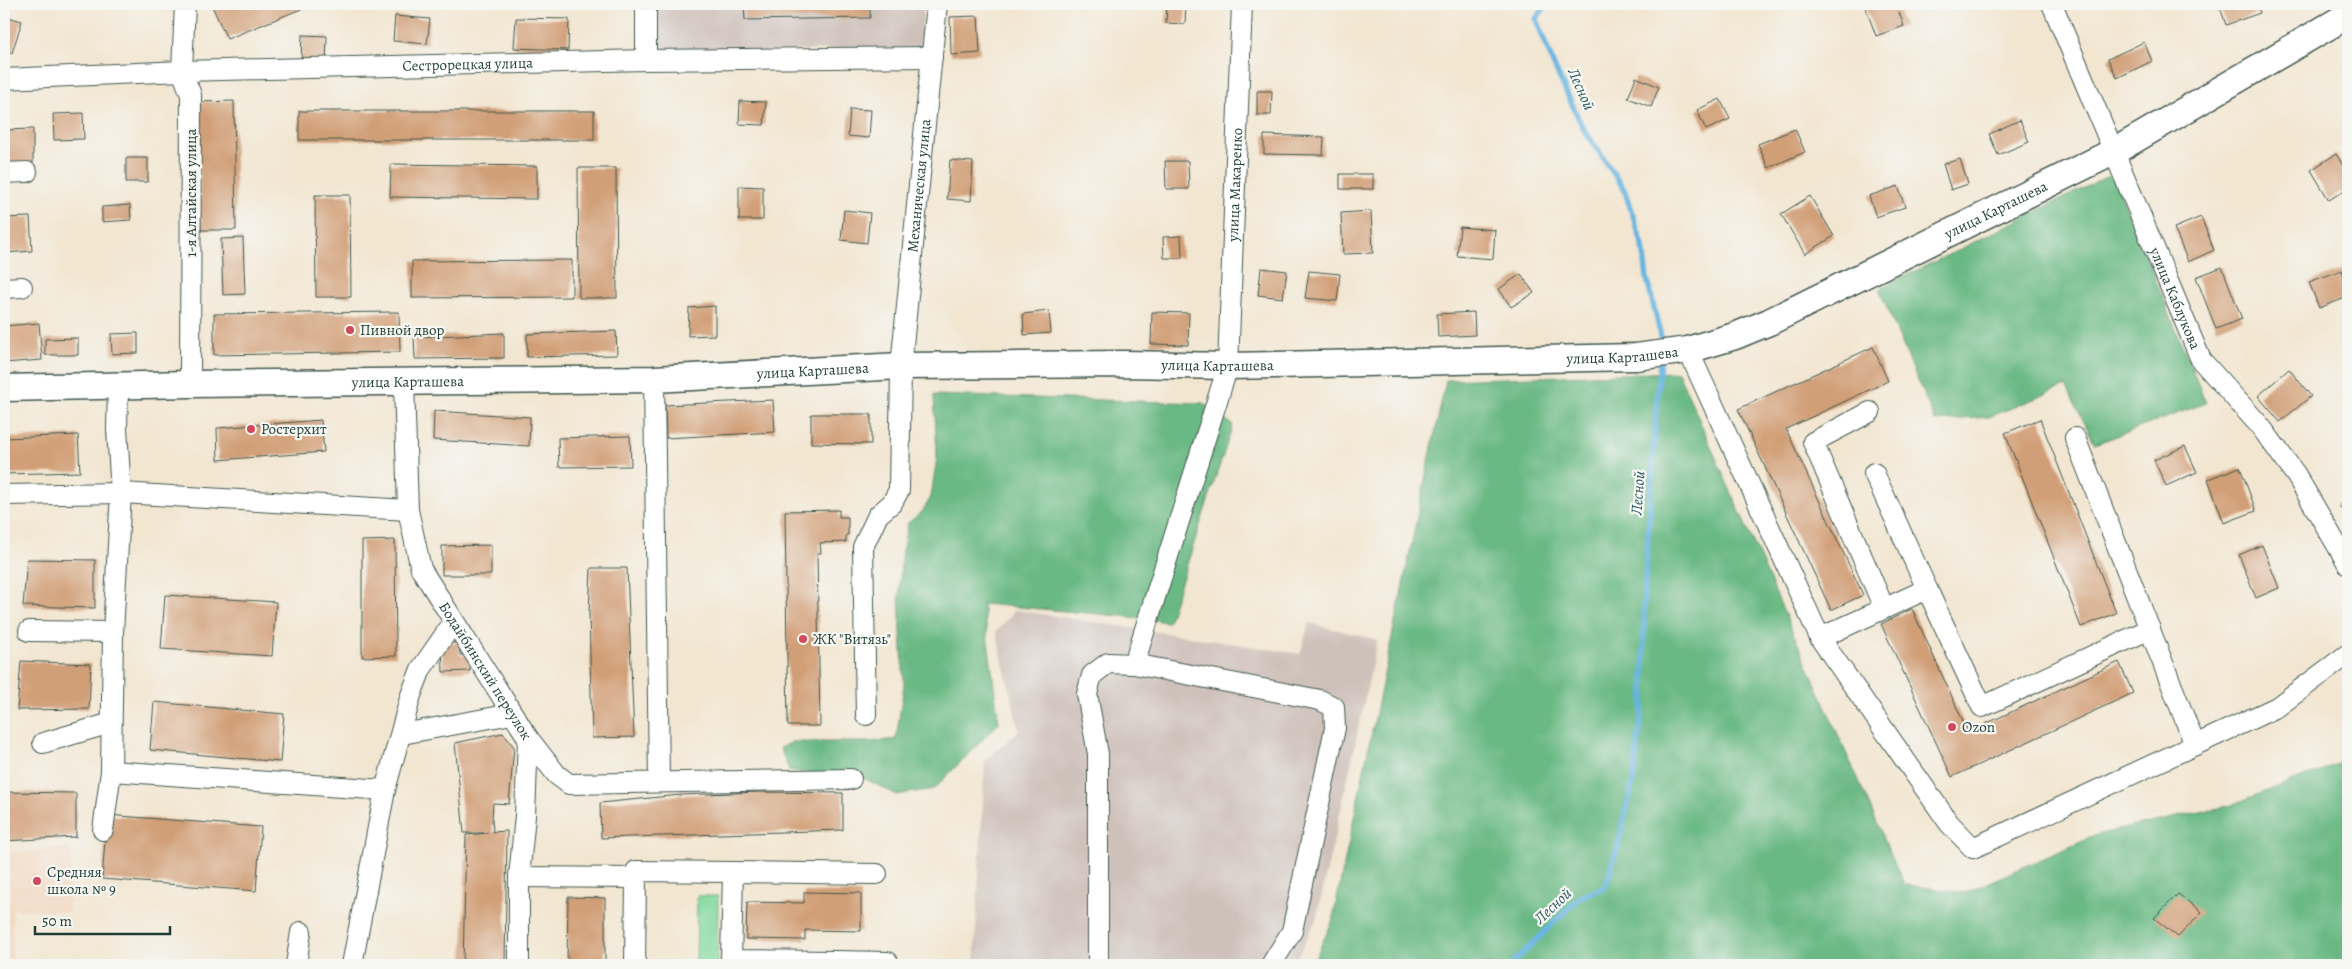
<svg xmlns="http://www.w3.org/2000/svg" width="2352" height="969" font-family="Alegreya,serif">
  <rect width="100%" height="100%" fill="#f6f6f2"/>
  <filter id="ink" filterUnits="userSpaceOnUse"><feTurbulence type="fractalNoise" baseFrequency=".02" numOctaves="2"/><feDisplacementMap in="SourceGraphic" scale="10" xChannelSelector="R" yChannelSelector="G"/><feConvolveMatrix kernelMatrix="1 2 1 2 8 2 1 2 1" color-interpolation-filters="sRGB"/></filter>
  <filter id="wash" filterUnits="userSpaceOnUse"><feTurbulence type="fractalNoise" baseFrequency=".0096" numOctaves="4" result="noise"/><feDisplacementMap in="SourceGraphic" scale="20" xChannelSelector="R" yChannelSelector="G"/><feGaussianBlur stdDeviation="1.12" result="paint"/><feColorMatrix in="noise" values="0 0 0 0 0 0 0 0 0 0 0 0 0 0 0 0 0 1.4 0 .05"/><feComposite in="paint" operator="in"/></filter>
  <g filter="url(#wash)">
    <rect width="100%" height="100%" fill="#f2e6d1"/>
    <path fill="#f1d5bd" d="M71,847L68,912L13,909V965H4V854Z"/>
    <path fill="#cec1ba" d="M650,4H924L920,48L650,54Z
      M1015,610L1300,654L1309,623L1377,640L1353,755L1316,920L1293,965H974L985,761L1019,731L996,632Z"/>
    <path fill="#83d99d" stroke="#518b68" d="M697,896H718L717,965H696Z"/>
    <path fill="#6ab984" stroke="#447b5c" d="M2112,174L2206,403L2095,444L2066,386L1989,417L1935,421L1879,289Z
      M1678,372L1904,884L1964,893L2099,834L2228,806L2348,760V965H1312L1332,922L1446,380Z
      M934,395L1203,403L1233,425L1168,622L1121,616L983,604L999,723L934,789L896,795L858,775L790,772L780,748L793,742H870L896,739L904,685L899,597L902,551L908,523L922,512L931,497L937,457Z"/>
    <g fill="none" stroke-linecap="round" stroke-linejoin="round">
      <path stroke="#65b4e0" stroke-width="5.5" d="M1547,4L1536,19L1554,66L1583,128L1624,189L1643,246L1647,279L1662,341L1661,348
        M1511,965L1580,897L1605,887L1617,849L1634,776L1644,694V595L1660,360"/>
    </g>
    <g id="blocks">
      <path fill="#d19f77" d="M218,4H305L306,7L227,39L212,6Z
        M744,4H870V18L745,20Z
        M1167,4H1186L1185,24L1166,23Z
        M1870,4H1896L1904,26L1876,36L1865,6Z
        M2219,4H2257L2260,13L2226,25Z
        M4,16L22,21L12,53L4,50Z
        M395,16L430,19L427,44L393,41Z
        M978,16L980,53L951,55L950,17Z
        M516,18L569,19L568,50L514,48Z
        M302,35L327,36L326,63L301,62Z
        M2144,42L2152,61L2117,78L2108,59Z
        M1636,77L1659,87L1651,107L1628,98Z
        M1257,91H1272L1271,115H1257Z
        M1720,99L1730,119L1706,130L1697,110Z
        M234,101L236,230H201L198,102Z
        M740,101L766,102L764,125L739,124Z
        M850,109L871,110L869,138L848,136Z
        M299,111H594V140H299Z
        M83,113L84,139L54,140L53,114Z
        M2020,120L2029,142L1998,155L1989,134Z
        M33,129V163H4V130Z
        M1795,129L1805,152L1768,168L1758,144Z
        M1264,135L1324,137L1323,155L1264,154Z
        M2336,154L2348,174V188L2329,200L2311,170Z
        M126,158H148V182H126Z
        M1960,159L1968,184L1951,190L1943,164Z
        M950,160L973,162L971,201L947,199Z
        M1165,161H1188L1189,189H1166Z
        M391,164L537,166V199L390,197Z
        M578,168H616L617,298H579Z
        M1340,174H1373V189H1340Z
        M739,186L763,187V220H739Z
        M1898,186L1905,207L1876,217L1869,196Z
        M315,195H350L351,297H316Z
        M1810,196L1834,236L1805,254L1781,214Z
        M130,205L131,220L102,222V207Z
        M844,210L870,213L867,243L841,240Z
        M1371,211L1373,253L1343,254L1341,213Z
        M30,217L32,251L4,253V218Z
        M2201,217L2214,250L2188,262L2174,228Z
        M1460,227L1495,230L1493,259L1457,256Z
        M1181,236L1182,258H1164L1163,237Z
        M243,238L245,294L223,295L221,239Z
        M572,260V297L412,298V261Z
        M2222,267L2242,319L2216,329L2196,277Z
        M1261,268L1287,271L1283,298L1258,295Z
        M2342,270L2348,287V297L2319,308L2309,282Z
        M1309,271L1340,274L1337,301L1305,298Z
        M1521,274L1534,293L1511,307L1499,289Z
        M715,306V335L688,336L689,308Z
        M1049,311L1051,333L1024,335L1023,314Z
        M399,312L400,352L214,355V314Z
        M1152,312L1189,313L1188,345L1151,344Z
        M1474,312L1475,335L1438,337L1437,314Z
        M39,323L42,360L4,363V326Z
        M616,331L617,355L527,357V334Z
        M138,333V353L112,354L111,334Z
        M504,333V358L415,359L414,337Z
        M78,338V355H45V339Z
        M1873,347L1888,381L1786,429L1863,595L1831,610L1738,409Z
        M2289,369L2311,396L2280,422L2258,396Z
        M773,400L775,432L666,438L665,405Z
        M434,411L530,417L529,446L433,440Z
        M811,414H871V444L811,443Z
        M2040,419L2116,613L2081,627L2005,433Z
        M321,420L324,452L218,460L217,428Z
        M78,435L80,472L4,474V438Z
        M630,436L631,466L559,467L558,438Z
        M2185,446L2197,472L2166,486L2154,460Z
        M2240,467L2256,511L2224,523L2208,479Z
        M2348,499V520L2339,505Z
        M839,510V517H848V535H846V542L820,543L821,553H817L820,726H788L785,511Z
        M395,540L396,656L362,657V541Z
        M491,545V575H442V546Z
        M2262,545L2279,588L2256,598L2239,555Z
        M27,559L95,560V608L23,606Z
        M591,568H627L634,737L592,738L589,612Z
        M165,595L276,602L272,656L161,649Z
        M1912,609L1968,732L2119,662L2133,693L1952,777L1881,624Z
        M442,643H459L460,655H470V671L443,672Z
        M21,661L91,664L89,709L17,710Z
        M154,702L284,714L280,762L150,750Z
        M503,733L514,747L509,804L493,803L492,820L493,832L507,831L505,965H463L466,835L488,833H464L455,743Z
        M4,792L76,793V837L4,841Z
        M760,792L843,793V830L601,838L600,803L680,795Z
        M107,815L261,827L256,891L102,879Z
        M804,892L861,893V931L805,930V940L746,939L747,902L804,903Z
        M2178,894L2202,912L2178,937L2154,918Z
        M568,897L605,898V965H567Z"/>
    </g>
  </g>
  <g filter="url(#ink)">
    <use href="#blocks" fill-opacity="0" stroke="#3f564c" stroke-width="1"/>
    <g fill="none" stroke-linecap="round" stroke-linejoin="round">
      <g stroke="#3f564c" stroke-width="22">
        <g id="minor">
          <path d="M185,4L182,71L191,95L190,384"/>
          <path id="s1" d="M2052,4L2201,360L2261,427L2296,475L2348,564"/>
          <path d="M646,60V4"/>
          <path id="s2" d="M4,79L182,71L646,60L932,57"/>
          <path d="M4,173L27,172"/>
          <path d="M4,288L22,287"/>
          <path d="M1688,350L1820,638L1949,823L1973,848L2277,707L2348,654"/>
          <path d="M654,379L659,782"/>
          <path id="s3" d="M404,383L408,510L421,569L528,738L525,816L519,877V965"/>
          <path d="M1870,412L1813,442L1884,608"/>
          <path d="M2075,438L2195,745"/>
          <path d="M1874,473L1927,589"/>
          <path d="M4,495L121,493L408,510"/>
          <path d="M29,631L113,632"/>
          <path d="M1820,638L1927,589L1982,707L2150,629"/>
          <path id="s4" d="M1134,664L1228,366L1242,4"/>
          <path id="s5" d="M866,715L863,547L878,515L892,503L899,490L901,366L937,4"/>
          <path d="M402,734L512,714"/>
          <path d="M528,738L557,775L569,784L851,779"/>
          <path d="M43,743L111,723"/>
          <path d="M111,771L385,790"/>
          <path d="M103,830L111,771L113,632L121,493L117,429L118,386"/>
          <path d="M733,872L877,874"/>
          <path d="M519,877L636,878L635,965"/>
          <path d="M636,878V871L733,872L731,960L835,961V965"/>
          <path d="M835,961L888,962"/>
          <path d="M296,965L301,932"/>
          <path d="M352,965L385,790L411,695L421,669L453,623"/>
          <path d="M1098,965V754L1087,694L1092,675L1108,663L1134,664L1320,700L1334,707L1335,728L1292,931L1271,965"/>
        </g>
      </g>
      <g stroke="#3f564c" stroke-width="29">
        <g id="major">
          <path id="s6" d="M4,388L190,384L654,379L901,366L1124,364L1228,366L1636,357L1688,350L1735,336L1769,322L2115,151L2348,15"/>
        </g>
      </g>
      <use href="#minor" stroke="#fff" stroke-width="20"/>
      <use href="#major" stroke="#fff" stroke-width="26"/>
    </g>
  </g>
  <g fill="#d1495b" stroke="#f6f6f2" stroke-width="2">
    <circle cx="350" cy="330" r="5"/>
    <circle cx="251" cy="429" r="5"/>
    <circle cx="803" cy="639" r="5"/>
    <circle cx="1952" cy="727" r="5"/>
    <circle cx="37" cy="881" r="5"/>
  </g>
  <g text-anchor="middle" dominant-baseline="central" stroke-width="4.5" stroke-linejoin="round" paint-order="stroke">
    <g font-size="15" fill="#1f3d34" stroke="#f6f6f2">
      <text stroke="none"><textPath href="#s2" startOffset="464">Сестрорецкая улица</textPath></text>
      <text stroke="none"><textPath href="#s5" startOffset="542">Механическая улица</textPath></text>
      <text stroke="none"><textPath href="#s4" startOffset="494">улица Макаренко</textPath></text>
      <text transform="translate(191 193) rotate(-90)">1-я Алтайская улица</text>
      <text stroke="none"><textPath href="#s6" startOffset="2024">улица Карташева</textPath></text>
      <text stroke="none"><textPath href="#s1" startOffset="319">улица Каблукова</textPath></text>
      <text stroke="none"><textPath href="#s6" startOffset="1619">улица Карташева</textPath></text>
      <text stroke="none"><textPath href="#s6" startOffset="1214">улица Карташева</textPath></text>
      <text stroke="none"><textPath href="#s6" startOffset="809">улица Карташева</textPath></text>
      <text stroke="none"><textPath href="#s6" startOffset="404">улица Карташева</textPath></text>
      <text stroke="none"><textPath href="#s3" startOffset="308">Бодайбинский переулок</textPath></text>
    </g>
    <g font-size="15" fill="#1f3d34" stroke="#f6f6f2" text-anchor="start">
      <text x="360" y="330">Пивной двор</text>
      <text x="261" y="429">Ростерхит</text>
      <text x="813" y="639">ЖК "Витязь"</text>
      <text x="1962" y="727">Ozon</text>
      <text x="47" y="872">Средняя<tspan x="47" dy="17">школа № 9</tspan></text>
    </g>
    <g font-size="16" font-style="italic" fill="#305b5f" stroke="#f6f6f2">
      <text transform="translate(1581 89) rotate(66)">Лесной</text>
      <text transform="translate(1638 493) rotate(-86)">Лесной</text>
      <text transform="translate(1553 906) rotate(-43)">Лесной</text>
    </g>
  </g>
  <rect width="2352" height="969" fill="none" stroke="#f6f6f2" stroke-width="20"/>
  <path d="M35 926v8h135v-8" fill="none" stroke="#1f3d34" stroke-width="2.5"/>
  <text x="42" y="926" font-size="15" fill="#1f3d34" stroke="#f6f6f2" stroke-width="4" paint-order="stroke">50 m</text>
</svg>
